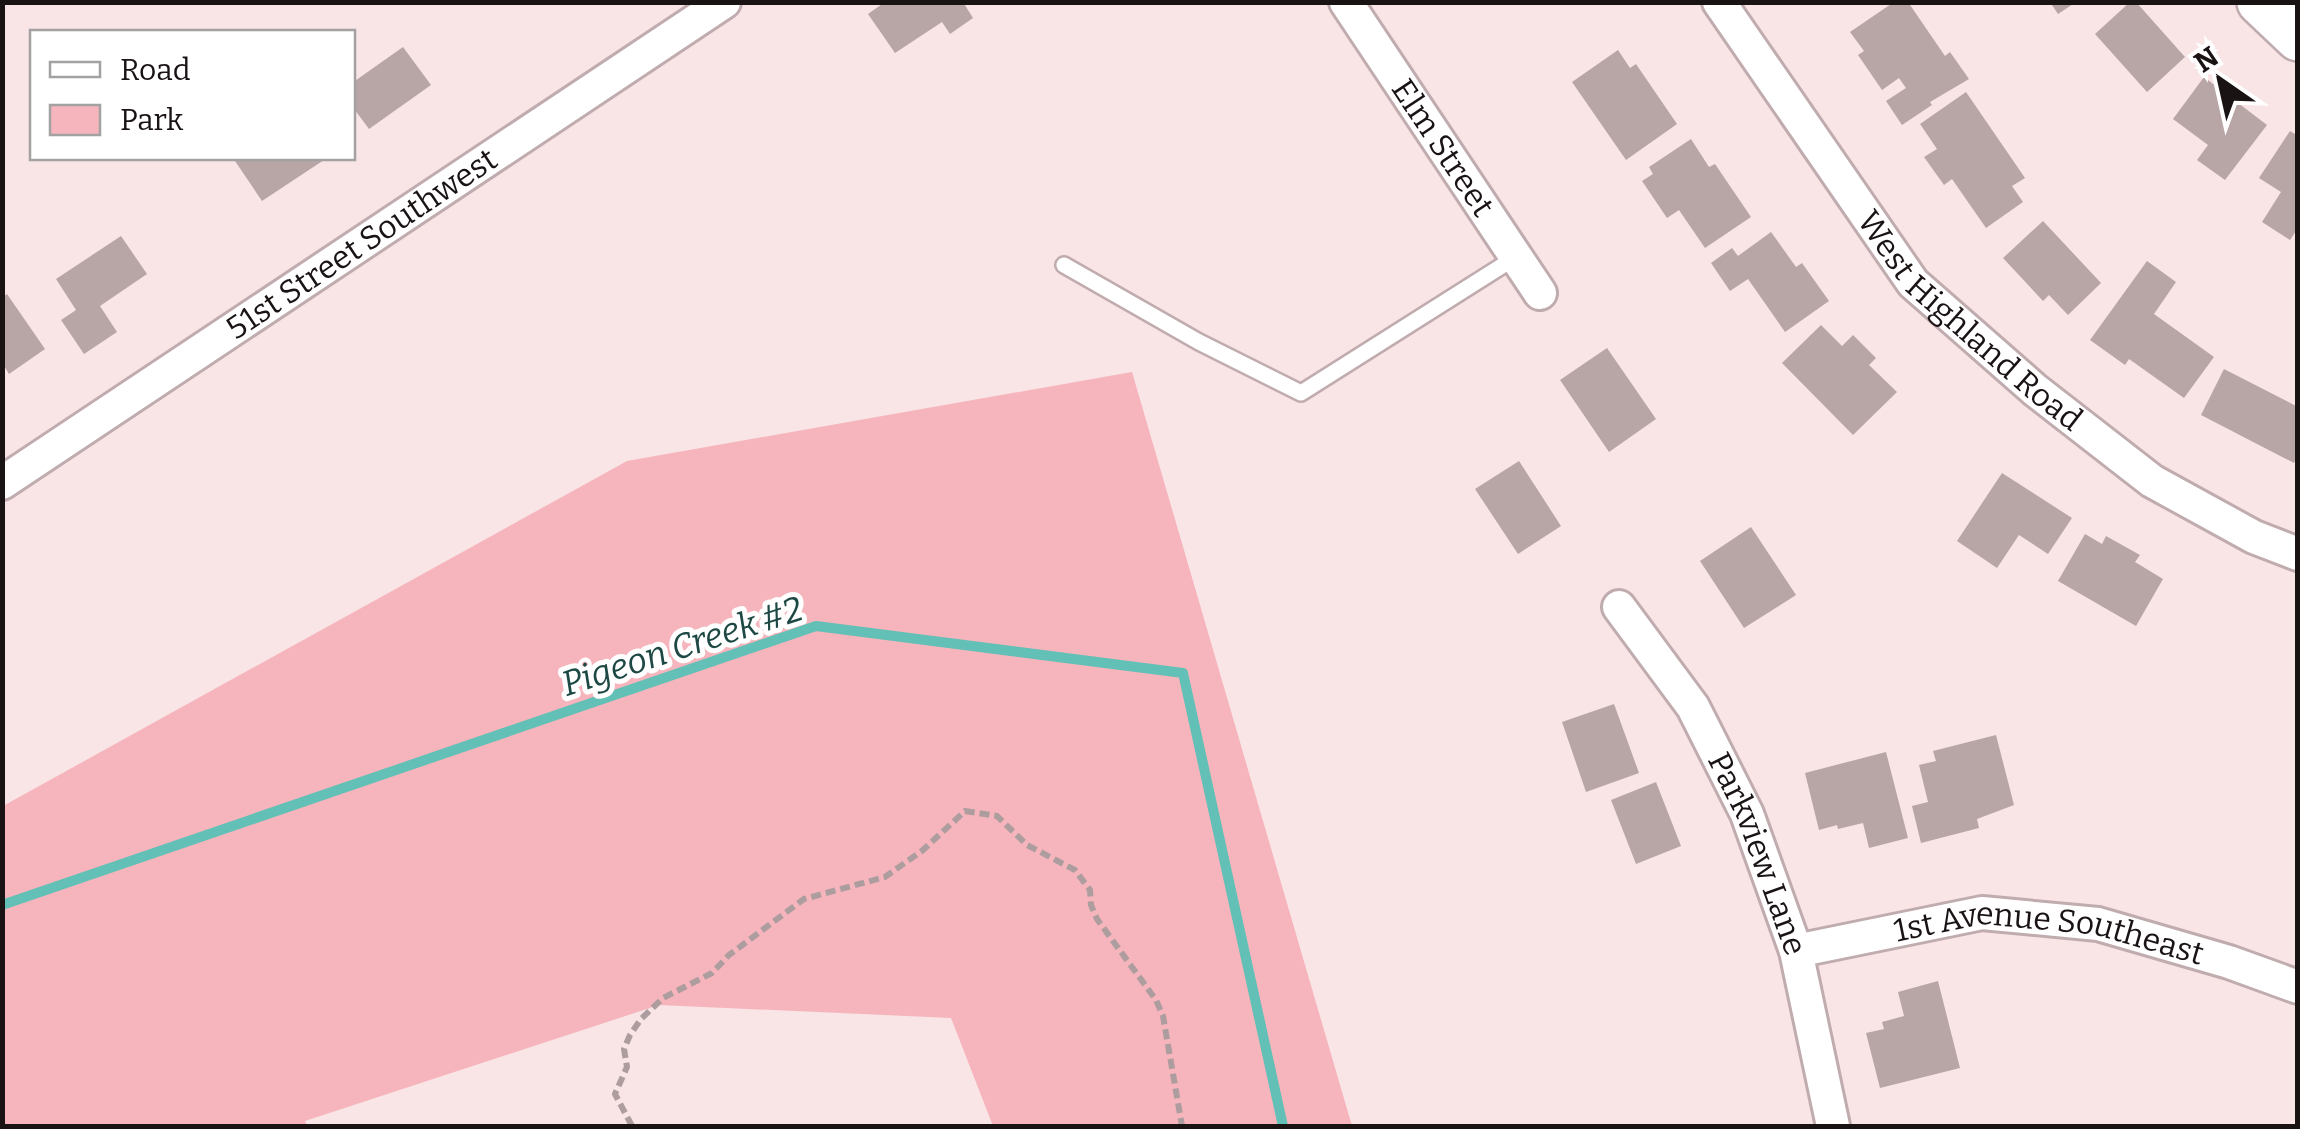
<svg xmlns="http://www.w3.org/2000/svg" width="2300" height="1129" font-family="Bitter,serif">
  <rect width="100%" height="100%" fill="#f9e4e6"/>
  <path fill="#f6b5bc" d="M1132,372L1352,1126H993L951,1018L659,1005L305,1121L307,1126H3V806L627,461Z"/>
  <g fill="none" stroke-linecap="round" stroke-linejoin="round">
    <path stroke="#62c0b6" stroke-width="10" d="M2,905L816,626L1183,673L1283,1126"/>
  </g>
  <path fill="#b8a5a6" d="M885,2H963L973,18L950,34L942,22L895,53L868,14Z
    M1894,2H1908L1945,56L1950,52L1969,79L1930,102L1932,105L1902,125L1886,101L1906,88L1899,78L1882,90L1858,55L1864,51L1850,32Z
    M2050,2H2076L2058,14Z
    M2130,2H2136L2185,57L2147,92L2095,34Z
    M403,47L431,85L369,129L352,106V83Z
    M1618,50L1630,68L1636,64L1677,124L1626,160L1572,82Z
    M2204,77L2267,125L2225,180L2197,160L2208,145L2173,119Z
    M1966,92L2025,178L2012,186L2023,202L1986,228L1952,179L1944,185L1924,157L1937,149L1920,124Z
    M2290,131L2298,136V228L2290,240L2262,222L2281,192L2259,178Z
    M1691,139L1709,167L1715,164L1751,217L1705,248L1679,210L1667,218L1642,181L1653,174L1649,167Z
    M233,158H327L262,201Z
    M2043,221L2101,283L2068,315L2049,295L2043,301L2003,258Z
    M1771,232L1796,267L1802,263L1829,301L1785,332L1748,279L1730,291L1711,263L1732,248L1738,256Z
    M121,236L147,274L100,306L117,332L84,354L61,320L76,310L56,279Z
    M2147,261L2176,282L2154,314L2214,357L2184,398L2129,359L2125,365L2090,340Z
    M7,294L45,349L9,374L3,364V297Z
    M1821,325L1842,346L1853,335L1876,358L1869,365L1897,392L1853,435L1782,363Z
    M1607,348L1656,419L1609,452L1560,380Z
    M2224,369L2298,407V455L2294,463L2201,415Z
    M1519,461L1561,526L1518,554L1475,489Z
    M2002,473L2072,518L2048,554L2019,535L1997,568L1957,541Z
    M1751,527L1796,595L1744,628L1700,561Z
    M2085,534L2102,544L2106,536L2140,555L2135,562L2163,579L2136,626L2058,581Z
    M1614,704L1639,773L1586,792L1562,722Z
    M1996,735L2014,805L1977,819L1979,828L1921,843L1912,806L1928,802L1919,765L1936,761L1933,751Z
    M1886,752L1908,838L1869,848L1863,823L1838,829L1837,825L1819,830L1805,773Z
    M1656,782L1681,846L1636,864L1611,800Z
    M1938,981L1960,1068L1880,1088L1866,1033L1884,1029L1882,1022L1904,1016L1898,992Z"/>
  <g fill="none" stroke-linecap="round" stroke-linejoin="round">
    <g stroke="#c0acae" stroke-width="20">
      <path id="lane" d="M1064,265L1199,342L1301,393L1516,257"/>
    </g>
    <g stroke="#c0acae" stroke-width="38">
      <g id="street">
        <path id="s1" d="M1346,2L1540,293"/>
        <path id="s2" d="M1719,2L1913,283L2035,390L2152,481L2254,537L2298,554"/>
        <path id="s3" d="M2,483L724,2"/>
        <path id="s4" d="M1619,607L1693,707L1747,814L1796,951L1833,1126"/>
        <path id="s5" d="M1796,951L1982,913L2098,924L2229,962L2298,987"/>
      </g>
    </g>
    <g stroke="#c0acae" stroke-width="50">
      <path id="secondary" d="M2260,2L2298,38"/>
    </g>
    <path stroke="#ad9d9f" stroke-width="6" stroke-dasharray="10 5" stroke-linecap="butt" d="M632,1126L615,1094L627,1067L624,1049L630,1035L641,1019L663,998L712,973L729,955L804,899L885,877L923,850L965,811L997,816L1027,845L1075,870L1090,890L1091,905L1097,919L1156,1000L1163,1016L1182,1126"/>
    <use href="#lane" stroke="#fff" stroke-width="15"/>
    <use href="#street" stroke="#fff" stroke-width="32"/>
    <use href="#secondary" stroke="#fff" stroke-width="45"/>
  </g>
  <g text-anchor="middle" dominant-baseline="central" stroke-width="10" stroke-linejoin="round" paint-order="stroke">
    <g font-size="32" fill="#1a1314" stroke="#fff">
      <text stroke="none"><textPath href="#s1" startOffset="175">Elm Street</textPath></text>
      <text stroke="none"><textPath href="#s3" startOffset="432">51st Street Southwest</textPath></text>
      <text stroke="none"><textPath href="#s2" startOffset="408">West Highland Road</textPath></text>
      <text stroke="none"><textPath href="#s4" startOffset="285">Parkview Lane</textPath></text>
      <text stroke="none"><textPath href="#s5" startOffset="258">1st Avenue Southeast</textPath></text>
    </g>
    <g font-size="35" font-style="italic" fill="#1d4843" stroke="#fff">
      <text transform="translate(682 646) rotate(-18)">Pigeon Creek #2</text>
    </g>
  </g>
  <rect width="2300" height="1129" fill="none" stroke="#1a1314" stroke-width="10"/>
  <rect x="30" y="30" width="325" height="130" fill="#ffffff" stroke="#a3a1a1" stroke-width="2.5"/>
  <rect x="50" y="62" width="50" height="15" fill="#ffffff" stroke="#a3a1a1" stroke-width="2.5"/>
  <text x="120" y="80" font-size="30" fill="#1a1314">Road</text>
  <rect x="50" y="105" width="50" height="30" fill="#f6b5bc" stroke="#a3a1a1" stroke-width="2.5"/>
  <text x="120" y="130" font-size="30" fill="#1a1314">Park</text>
  <g transform="translate(2220 80) rotate(326)" stroke="#ffffff" stroke-width="8" paint-order="stroke">
  <path d="M0-8L18 38L0 25L-18 38Z" fill="#1a1314"/>
  <text y="-15" font-size="28" font-weight="bold" text-anchor="middle" fill="#1a1314">N</text>
  </g>
</svg>
